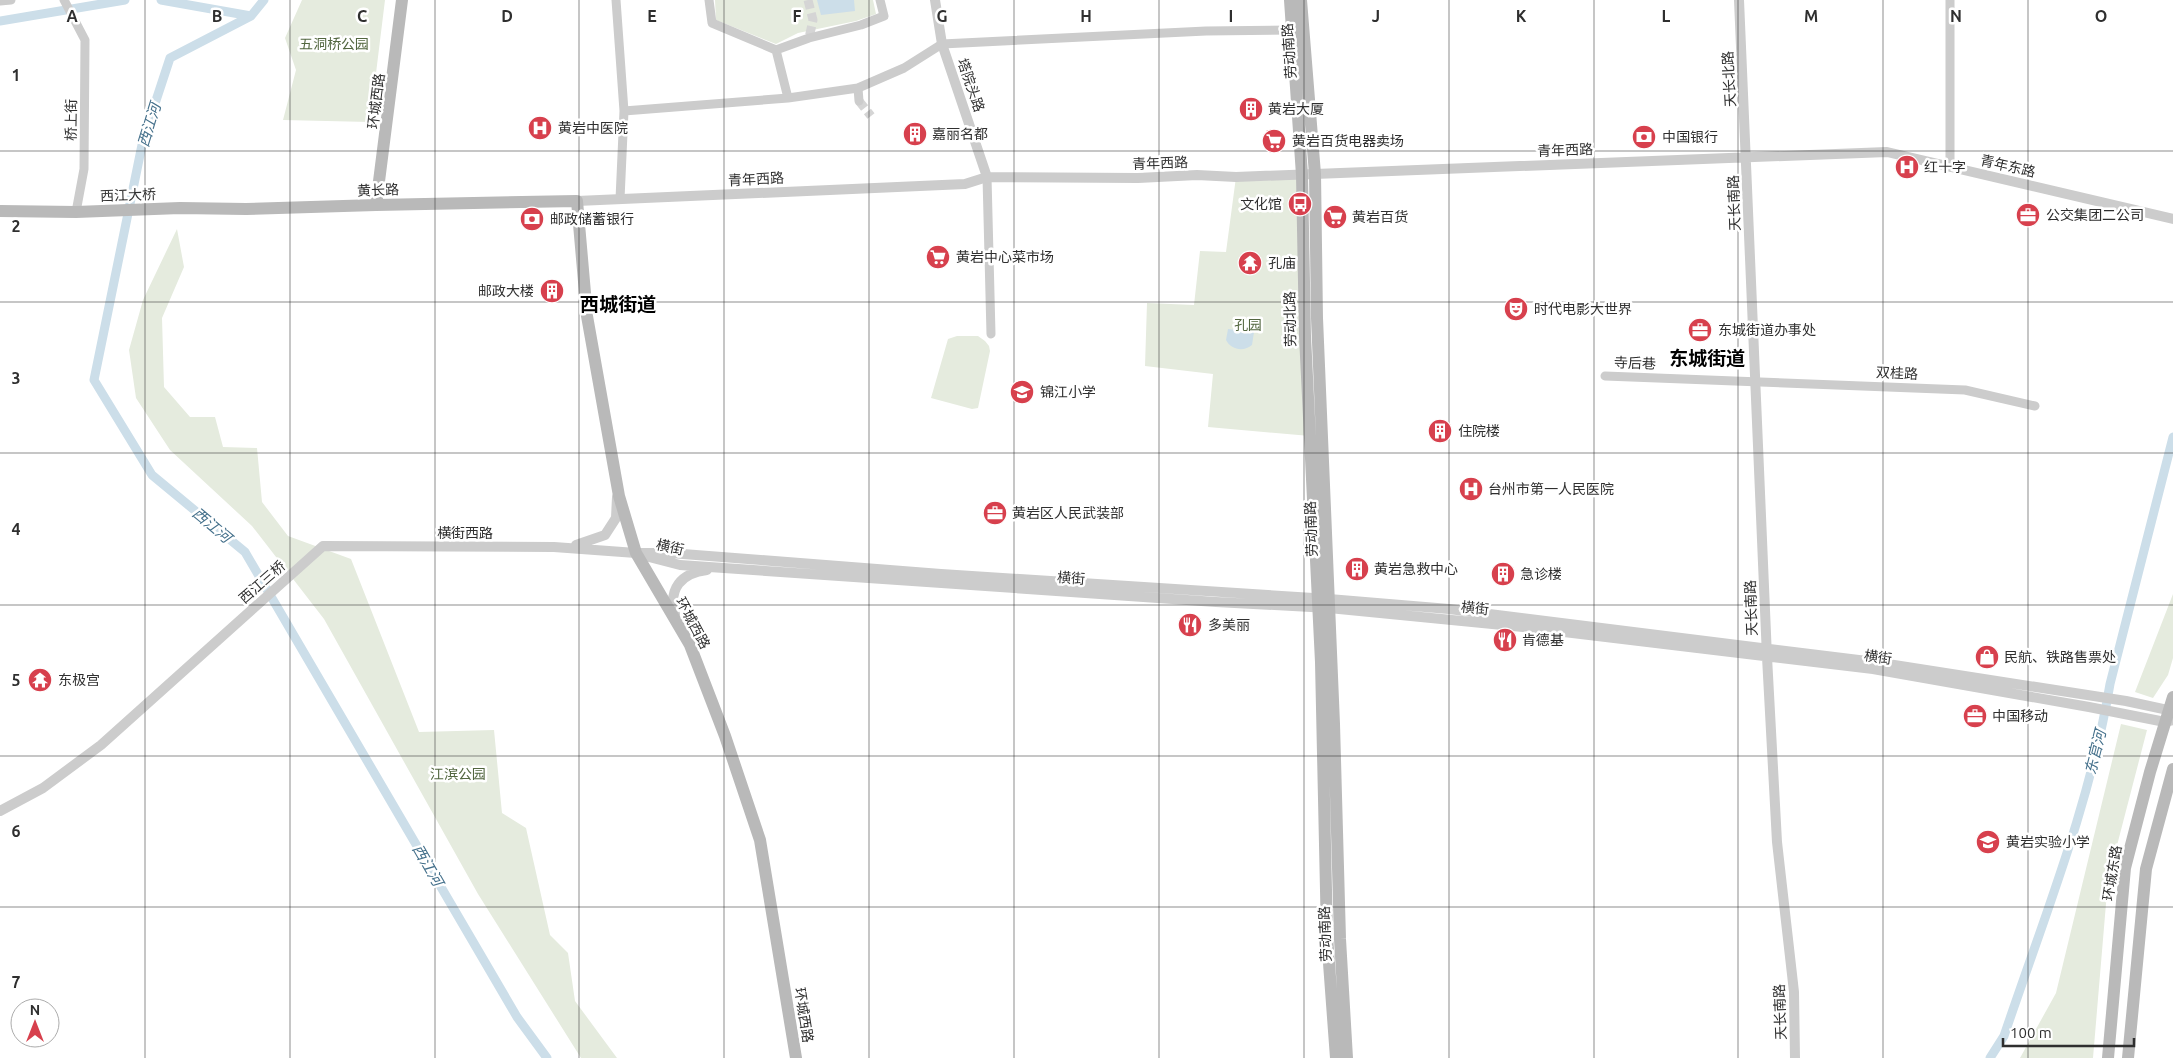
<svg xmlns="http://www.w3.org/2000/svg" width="2173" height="1058" font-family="Ubuntu,'Noto Sans SC',sans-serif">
  <rect width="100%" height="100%" fill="#fff"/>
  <path fill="#e5ebde" d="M302,0H385L370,122L283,120L296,70L285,38Z
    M715,0H873L876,14L856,21L798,33L776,44L716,20Z
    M1302,175L1310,436L1208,427L1213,374L1145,366L1147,303L1194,305L1200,251L1226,252L1236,177Z
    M177,229L184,267L162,318L164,387L190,417H215L223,447L257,448L262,502L288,536L351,559L419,732L494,730L502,813L526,828L550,935L568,953L575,1001L617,1058H581L478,894L324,619L252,526L170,450L136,398L129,350L143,300Z
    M957,336H978L985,341L989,346L990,351L978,408L972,409L931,398L948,339Z
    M2173,594V658L2168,675L2153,698L2135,692Z
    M2121,724L2147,730L2108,880L2093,1058H2020L2056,993Z"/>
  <path fill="#ccdee9" d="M817,0H854L855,11L821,15Z
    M1228,329L1254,332L1252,345C1244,352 1231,350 1226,340Z"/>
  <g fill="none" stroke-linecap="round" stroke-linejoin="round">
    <path stroke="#ccdee9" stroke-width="9" d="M161,0L251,16
      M264,0L251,16L170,58L143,140L94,380L152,475L245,552L517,1017L547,1058
      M0,21L125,0
      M1990,1058L2004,1036C2043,920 2090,805 2110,684L2173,437"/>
    <path stroke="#d5d5d5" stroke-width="9" stroke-dasharray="9 4.5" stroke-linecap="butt" d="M808,0L813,20L809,38
      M859,101L871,116"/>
    <path stroke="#ccc" stroke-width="9" d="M64,0L85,40L84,169L76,212
      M616,0L624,111L620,199
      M709,0L712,23L776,50L809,38L861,25L884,16L880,0
      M1950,0V167
      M0,1L11,0
      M776,50L788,98
      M858,88L859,101
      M624,111L788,98L858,88L904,68L942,44L1206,31L1292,30
      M987,177L991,334
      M1605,376L1965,390L2035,406"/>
    <path stroke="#ccc" stroke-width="10" d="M935,0L942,44L987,177
      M1739,0L1767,657L1777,842L1794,992L1795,1058
      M577,201L965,184L987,177L1138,178L1197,175L1236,177L1887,152L2173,219
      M576,545L605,535L616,518L617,497
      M649,557L680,565L1216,602L1329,608L1523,627L1873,669L2089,707L2165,722L2173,720
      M675,614C668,589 681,573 707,570
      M0,811L43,788L101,745L323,546L554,547L636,553H670L941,574L1329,599L1449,609L1875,662L2126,701L2173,711"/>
    <path stroke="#b9b9b9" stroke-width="12" d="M1290,0L1302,175L1305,336L1321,662L1327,936L1336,1058
      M1301,0L1315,174L1317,318L1334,724L1340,939L1347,1058
      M376,205L402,0
      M0,211L76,212L180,208L246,209L376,205L577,201L587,316L619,496L636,553L690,645L725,736L760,840L796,1058
      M2108,1058L2125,868L2150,772L2173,697
      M2128,1058L2146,869L2173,769"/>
  </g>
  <path fill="none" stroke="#2f2f2f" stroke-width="1" stroke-opacity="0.55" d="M145,0V1058M290,0V1058M435,0V1058M579,0V1058M724,0V1058M869,0V1058M1014,0V1058M1159,0V1058M1304,0V1058M1449,0V1058M1594,0V1058M1738,0V1058M1883,0V1058M2028,0V1058M0,151H2173M0,302H2173M0,453H2173M0,605H2173M0,756H2173M0,907H2173"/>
  <defs>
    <g id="building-disc" transform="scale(1.25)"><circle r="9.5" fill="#d7404d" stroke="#fff"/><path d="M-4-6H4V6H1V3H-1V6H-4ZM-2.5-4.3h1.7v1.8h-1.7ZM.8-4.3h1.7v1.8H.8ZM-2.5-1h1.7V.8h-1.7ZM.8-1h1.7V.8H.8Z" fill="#fff"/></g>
    <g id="hospital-disc" transform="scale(1.25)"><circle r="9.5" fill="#d7404d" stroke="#fff"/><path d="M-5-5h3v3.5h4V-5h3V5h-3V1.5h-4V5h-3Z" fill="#fff"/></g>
    <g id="bank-disc" transform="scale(1.25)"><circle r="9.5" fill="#d7404d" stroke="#fff"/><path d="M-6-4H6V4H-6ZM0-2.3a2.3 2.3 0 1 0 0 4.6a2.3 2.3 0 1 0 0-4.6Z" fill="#fff"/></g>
    <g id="supermarket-disc" transform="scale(1.25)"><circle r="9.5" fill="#d7404d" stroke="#fff"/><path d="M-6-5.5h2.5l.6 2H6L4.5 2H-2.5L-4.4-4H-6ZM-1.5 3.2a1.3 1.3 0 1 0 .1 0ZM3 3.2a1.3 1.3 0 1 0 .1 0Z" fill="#fff"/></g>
    <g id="bus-disc" transform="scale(1.25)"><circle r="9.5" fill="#d7404d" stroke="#fff"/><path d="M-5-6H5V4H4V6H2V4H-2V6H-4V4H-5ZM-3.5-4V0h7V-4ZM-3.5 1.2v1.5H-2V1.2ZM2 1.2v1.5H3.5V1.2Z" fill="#fff"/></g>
    <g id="office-disc" transform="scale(1.25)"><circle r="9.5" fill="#d7404d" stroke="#fff"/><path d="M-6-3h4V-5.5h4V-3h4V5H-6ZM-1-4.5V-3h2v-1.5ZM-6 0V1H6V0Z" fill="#fff"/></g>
    <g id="temple-disc" transform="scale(1.25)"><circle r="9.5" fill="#d7404d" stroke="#fff"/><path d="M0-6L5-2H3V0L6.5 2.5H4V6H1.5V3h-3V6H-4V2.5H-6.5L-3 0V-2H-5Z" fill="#fff"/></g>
    <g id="theatre-disc" transform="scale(1.25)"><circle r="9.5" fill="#d7404d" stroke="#fff"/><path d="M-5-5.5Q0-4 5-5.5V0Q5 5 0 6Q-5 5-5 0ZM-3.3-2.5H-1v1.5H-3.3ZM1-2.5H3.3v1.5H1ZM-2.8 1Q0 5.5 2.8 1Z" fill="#fff"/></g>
    <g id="school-disc" transform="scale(1.25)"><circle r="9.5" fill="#d7404d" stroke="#fff"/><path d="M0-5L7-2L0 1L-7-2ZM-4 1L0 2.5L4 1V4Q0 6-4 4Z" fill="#fff"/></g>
    <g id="restaurant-disc" transform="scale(1.25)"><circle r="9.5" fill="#d7404d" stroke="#fff"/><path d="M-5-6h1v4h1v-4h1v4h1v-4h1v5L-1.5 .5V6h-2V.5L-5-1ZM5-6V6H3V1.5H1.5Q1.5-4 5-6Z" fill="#fff"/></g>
    <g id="shop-disc" transform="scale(1.25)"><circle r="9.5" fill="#d7404d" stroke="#fff"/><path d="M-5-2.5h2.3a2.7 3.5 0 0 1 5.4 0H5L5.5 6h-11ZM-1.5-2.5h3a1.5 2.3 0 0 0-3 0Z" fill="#fff"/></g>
  </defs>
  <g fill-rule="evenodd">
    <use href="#building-disc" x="1251" y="109"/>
    <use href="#hospital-disc" x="540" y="128"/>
    <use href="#building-disc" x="915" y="134"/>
    <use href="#bank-disc" x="1644" y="137"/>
    <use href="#supermarket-disc" x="1274" y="141"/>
    <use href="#hospital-disc" x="1907" y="167"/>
    <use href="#bus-disc" x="1300" y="204"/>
    <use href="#office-disc" x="2028" y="215"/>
    <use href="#supermarket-disc" x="1335" y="217"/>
    <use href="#bank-disc" x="532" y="219"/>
    <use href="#supermarket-disc" x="938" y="257"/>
    <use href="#temple-disc" x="1250" y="263"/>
    <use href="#building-disc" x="552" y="291"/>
    <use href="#theatre-disc" x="1516" y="309"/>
    <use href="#office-disc" x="1700" y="330"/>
    <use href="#school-disc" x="1022" y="392"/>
    <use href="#building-disc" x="1440" y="431"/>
    <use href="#hospital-disc" x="1471" y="489"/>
    <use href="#office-disc" x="995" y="513"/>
    <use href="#building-disc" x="1357" y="569"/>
    <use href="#building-disc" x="1503" y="574"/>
    <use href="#restaurant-disc" x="1190" y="625"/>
    <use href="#restaurant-disc" x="1505" y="640"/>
    <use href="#shop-disc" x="1987" y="657"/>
    <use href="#temple-disc" x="40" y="680"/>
    <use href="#office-disc" x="1975" y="716"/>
    <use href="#school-disc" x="1988" y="842"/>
  </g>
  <g text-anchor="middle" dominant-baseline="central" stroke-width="5" stroke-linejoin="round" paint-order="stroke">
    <g font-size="14" fill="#536740" stroke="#fff">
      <text x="334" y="44">五洞桥公园</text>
      <text x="1248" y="325">孔园</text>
      <text x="458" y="774">江滨公园</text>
    </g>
    <g font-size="14" fill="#2f2f2f" stroke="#fff">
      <text transform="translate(1289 51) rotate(-94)">劳动南路</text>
      <text transform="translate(1729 79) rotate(-93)">天长北路</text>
      <text transform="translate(971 85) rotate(71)">塔院头路</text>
      <text transform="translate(376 101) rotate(-83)">环城西路</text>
      <text transform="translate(71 120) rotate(-89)">桥上街</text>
      <text transform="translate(1565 150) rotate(-2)">青年西路</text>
      <text transform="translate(1160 163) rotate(-2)">青年西路</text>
      <text transform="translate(2008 166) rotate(13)">青年东路</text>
      <text transform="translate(756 179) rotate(-3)">青年西路</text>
      <text transform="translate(378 190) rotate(-2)">黄长路</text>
      <text transform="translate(128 195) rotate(-2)">西江大桥</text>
      <text transform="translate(1734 203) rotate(-92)">天长南路</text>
      <text transform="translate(1290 319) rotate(-91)">劳动北路</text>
      <text transform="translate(1635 363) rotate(2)">寺后巷</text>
      <text transform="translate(1897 373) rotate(3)">双桂路</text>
      <text transform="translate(1311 529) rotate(-92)">劳动南路</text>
      <text x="465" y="533">横街西路</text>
      <text transform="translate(670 547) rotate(13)">横街</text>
      <text transform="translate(1071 578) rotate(4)">横街</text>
      <text transform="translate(262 582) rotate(-41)">西江三桥</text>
      <text transform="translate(1475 608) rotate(6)">横街</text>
      <text transform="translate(1751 608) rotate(-92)">天长南路</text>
      <text transform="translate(693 623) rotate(62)">环城西路</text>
      <text transform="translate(1878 657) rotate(8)">横街</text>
      <text transform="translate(2112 873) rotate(-81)">环城东路</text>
      <text transform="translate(1325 934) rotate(-92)">劳动南路</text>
      <text transform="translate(1780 1012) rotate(-92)">天长南路</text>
      <text transform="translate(804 1015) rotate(81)">环城西路</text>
    </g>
    <g font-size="14" fill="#2f2f2f" stroke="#fff" text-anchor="start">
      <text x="1268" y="109">黄岩大厦</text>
      <text x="558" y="128">黄岩中医院</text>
      <text x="932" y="134">嘉丽名都</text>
      <text x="1662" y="137">中国银行</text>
      <text x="1292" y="141">黄岩百货电器卖场</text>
      <text x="1924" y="167">红十字</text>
      <text x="1282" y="204" text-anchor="end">文化馆</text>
      <text x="2046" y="215">公交集团二公司</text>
      <text x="1352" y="217">黄岩百货</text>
      <text x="550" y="219">邮政储蓄银行</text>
      <text x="956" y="257">黄岩中心菜市场</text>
      <text x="1268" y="263">孔庙</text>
      <text x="534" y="291" text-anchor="end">邮政大楼</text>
      <text x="1534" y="309">时代电影大世界</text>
      <text x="1718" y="330">东城街道办事处</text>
      <text x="1040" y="392">锦江小学</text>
      <text x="1458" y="431">住院楼</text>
      <text x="1488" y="489">台州市第一人民医院</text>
      <text x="1012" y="513">黄岩区人民武装部</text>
      <text x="1374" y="569">黄岩急救中心</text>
      <text x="1520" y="574">急诊楼</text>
      <text x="1208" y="625">多美丽</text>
      <text x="1522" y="640">肯德基</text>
      <text x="2004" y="657">民航、铁路售票处</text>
      <text x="58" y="680">东极宫</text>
      <text x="1992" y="716">中国移动</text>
      <text x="2006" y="842">黄岩实验小学</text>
    </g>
    <g font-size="15" font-style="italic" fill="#44708b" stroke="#fff">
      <text transform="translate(149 125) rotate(-73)">西江河</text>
      <text transform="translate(212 525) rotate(40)">西江河</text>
      <text transform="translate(2095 752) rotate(-76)">东官河</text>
      <text transform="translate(428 865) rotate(60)">西江河</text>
    </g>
    <g font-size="19" font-weight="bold" fill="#000" stroke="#fff">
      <text x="618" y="304">西城街道</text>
      <text x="1707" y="358">东城街道</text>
    </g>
  </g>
  <g font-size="16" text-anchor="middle" font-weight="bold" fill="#2f2f2f" stroke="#fff" stroke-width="5" stroke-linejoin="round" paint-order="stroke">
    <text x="72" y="22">A</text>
    <text x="217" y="22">B</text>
    <text x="362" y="22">C</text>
    <text x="507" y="22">D</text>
    <text x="652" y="22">E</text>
    <text x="797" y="22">F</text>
    <text x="942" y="22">G</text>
    <text x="1086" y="22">H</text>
    <text x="1231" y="22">I</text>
    <text x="1376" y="22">J</text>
    <text x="1521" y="22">K</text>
    <text x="1666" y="22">L</text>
    <text x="1811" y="22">M</text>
    <text x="1956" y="22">N</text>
    <text x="2101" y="22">O</text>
    <text x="16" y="81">1</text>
    <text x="16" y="232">2</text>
    <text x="16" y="384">3</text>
    <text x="16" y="535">4</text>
    <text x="16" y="686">5</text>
    <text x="16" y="837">6</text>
    <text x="16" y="988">7</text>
  </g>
  <g transform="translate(35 1023)"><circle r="24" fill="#ffffff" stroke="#acacac"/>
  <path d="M0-4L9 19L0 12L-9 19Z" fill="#d7404d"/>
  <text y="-8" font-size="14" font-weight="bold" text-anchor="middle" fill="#2f2f2f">N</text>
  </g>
  <path d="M2003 1038v8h131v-8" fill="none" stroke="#2f2f2f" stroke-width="2.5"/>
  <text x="2010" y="1038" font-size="15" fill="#2f2f2f" stroke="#ffffff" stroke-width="4" paint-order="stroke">100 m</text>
</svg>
